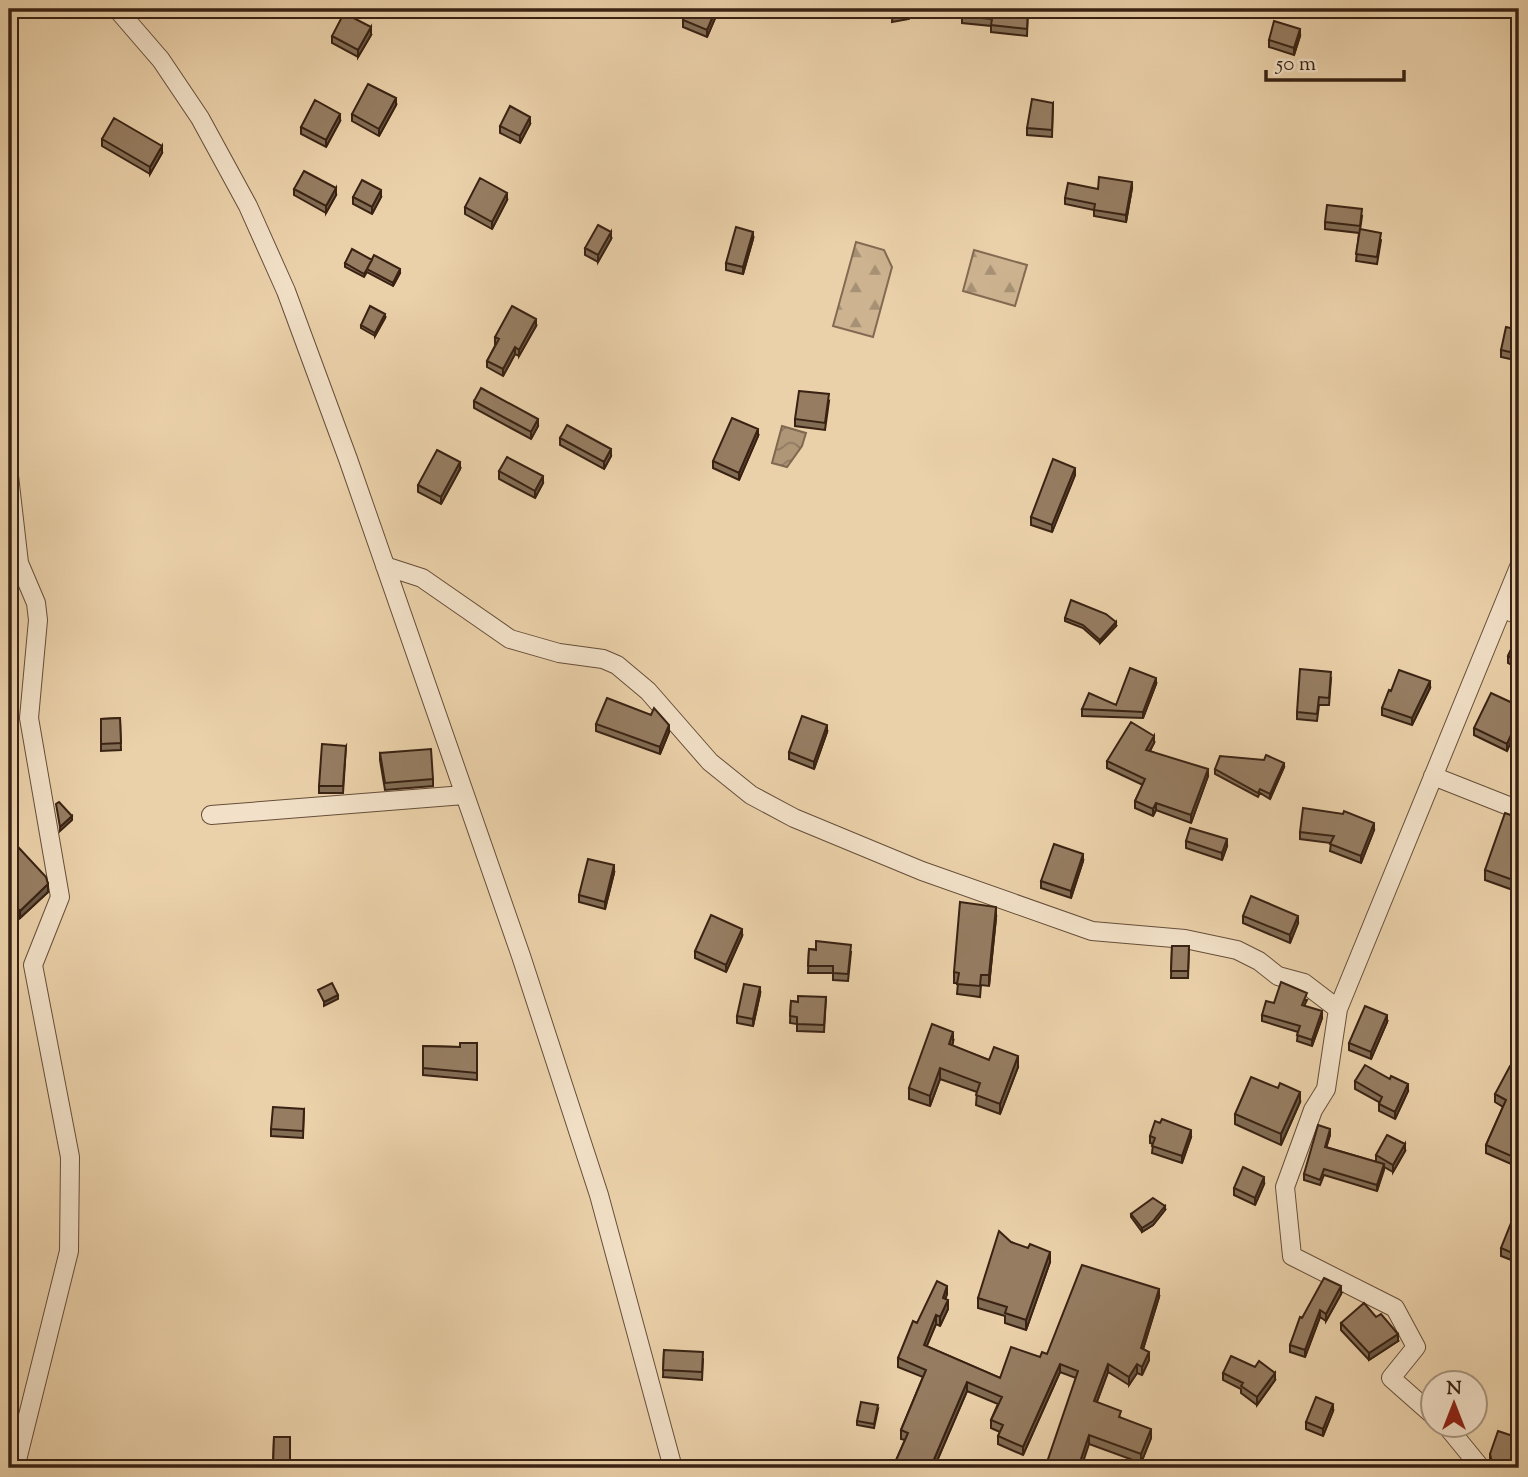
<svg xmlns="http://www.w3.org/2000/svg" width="1528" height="1477" font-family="'Sorts Mill Goudy',serif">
  <defs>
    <pattern id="forest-firs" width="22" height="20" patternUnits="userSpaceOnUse" patternTransform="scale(1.75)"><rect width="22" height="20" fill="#cdb390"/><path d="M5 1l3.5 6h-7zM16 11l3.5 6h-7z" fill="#a79174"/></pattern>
    <pattern id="water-waves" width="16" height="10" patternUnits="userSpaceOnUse" patternTransform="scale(1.75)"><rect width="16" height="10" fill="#ae9677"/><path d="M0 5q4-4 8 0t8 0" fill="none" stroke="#8f7a60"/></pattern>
  </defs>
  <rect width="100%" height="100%" fill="#ebd1aa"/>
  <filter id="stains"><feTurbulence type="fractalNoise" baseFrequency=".00286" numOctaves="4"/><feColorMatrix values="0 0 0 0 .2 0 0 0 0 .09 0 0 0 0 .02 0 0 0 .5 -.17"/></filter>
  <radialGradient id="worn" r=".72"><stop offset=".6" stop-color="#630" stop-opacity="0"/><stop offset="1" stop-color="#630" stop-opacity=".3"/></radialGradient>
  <path fill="url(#forest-firs)" stroke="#836a52" stroke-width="2" d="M856,242L884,250L892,267L873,337L833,326Z
    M974,250L1027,265L1015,306L963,291Z"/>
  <path fill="url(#water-waves)" stroke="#7f684f" stroke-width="2" d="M782,426L806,433L802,446L787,467L772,463Z"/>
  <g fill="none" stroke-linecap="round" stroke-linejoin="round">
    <g stroke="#664e39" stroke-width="20">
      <path id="minor" d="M117,9L161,60L200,118L248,206L286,291L348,459L521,956L599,1195L673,1468
        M9,476L19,563L36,603L38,620L29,718L60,897L33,965L70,1157L69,1251L15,1468
        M385,566L422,578L510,639L559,653L603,659L617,665L648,691L710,762L751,795L794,818L922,871L1092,931L1185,939L1237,950L1259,961L1278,976L1304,983L1338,1009
        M1503,609L1519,615
        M1433,776L1519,810
        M211,815L464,795
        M1434,1416L1391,1378L1416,1347L1395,1308L1292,1256L1285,1187L1313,1110L1326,1089L1338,1009L1519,567
        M1445,1424L1481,1468"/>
    </g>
    <use href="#minor" stroke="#f2e1c8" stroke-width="18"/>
  </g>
  <path fill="#816c54" stroke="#392213" stroke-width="2" d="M687,9H719L707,37L683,27V20Z
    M893,9H910L909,19L892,22Z
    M1028,9L1027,36L991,32V26L962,23V16Z
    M1190,9H1201L1198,13Z
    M371,35L358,57L332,43V36Z
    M1300,36L1294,55L1269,47V40Z
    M1053,103L1052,137L1027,135V128Z
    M396,105L379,136L352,121V114Z
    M340,121L326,147L301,134V127Z
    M530,124L520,143L500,133V126Z
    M102,139L162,153L150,174L102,146Z
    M1132,188L1126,222L1094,216V210L1065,204V198L1098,189Z
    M294,189L336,195L326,213L294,195Z
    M353,197H381L372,214L353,204Z
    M507,200L492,229L465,214V207Z
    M1362,216L1360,230L1381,240L1377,264L1356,261L1359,233L1325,229V222Z
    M611,239L598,262L585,255V248Z
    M753,239L743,274L726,270V263Z
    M372,260L400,273L393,286L367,272L364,277L345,267V263Z
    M385,318L375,336L361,328V325Z
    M536,326L519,356L515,354L503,376L487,367V361L496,344H495V337Z
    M1519,330V361L1501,357V350Z
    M474,401L538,426L531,439L474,408Z
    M829,401L825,430L795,426V419Z
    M758,436L739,480L713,468V461Z
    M560,438L611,456L604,469L560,445Z
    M460,469L441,504L418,492V485Z
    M499,471L543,483L535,498L499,479Z
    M1075,475L1052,532L1031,525V517Z
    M1065,618L1116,626L1100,643L1083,628L1065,621Z
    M1519,633V669L1508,663V656Z
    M1331,679L1329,705H1319L1317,721L1297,719V712Z
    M1156,684L1143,718L1082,716V709L1116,705Z
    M1430,688L1412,725L1382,715V708L1391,691Z
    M1519,706L1507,751L1474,735V728Z
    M120,718L121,750L101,751V719Z
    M596,724L669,732L660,754L596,731Z
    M827,732L814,769L789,759V752Z
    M1154,743L1150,751L1208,776L1191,823L1156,810L1153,816L1135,808V801L1143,785L1107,768V761Z
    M346,746L343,793H319V786Z
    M380,753L433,779V786L385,790L380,760Z
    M1284,767L1270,799L1260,793L1258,797L1215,774V769Z
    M1519,818L1513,890L1485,880V870Z
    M1374,830L1361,863L1330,851L1331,843L1300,839V832Z
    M1186,841L1227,846L1222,860L1186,848Z
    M9,857L48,892L20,918L9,907Z
    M1083,861L1071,898L1041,888V881Z
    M614,873L605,909L579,902V895Z
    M1243,916L1298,923L1290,943L1243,923Z
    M996,918L989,986L981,985L980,997L957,994L958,983H954V972Z
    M742,936L726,972L695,958V951Z
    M1172,946H1189L1188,978H1171Z
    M809,949L851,952L848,981L833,980V973H808Z
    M760,994L753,1026L737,1023V1016Z
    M826,997L824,1032L797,1031V1024L790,1023L791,1001L798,1002Z
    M1307,1000L1304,1006L1322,1018L1312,1046L1297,1041L1298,1032L1262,1021V1015L1274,1003Z
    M1387,1022L1371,1059L1349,1050V1043Z
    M953,1042L952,1046L989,1060L1018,1067L1000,1114L976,1105L977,1092L940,1079L930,1106L909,1099V1088Z
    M477,1043V1080L423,1075V1046L460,1047Z
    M1519,1071L1518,1167L1486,1153V1145L1503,1107L1495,1102V1094Z
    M1355,1081L1408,1091L1395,1119L1379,1111V1102L1355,1089Z
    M1300,1102L1281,1145L1235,1124V1114Z
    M304,1109L303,1138L271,1136V1129Z
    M1330,1135L1326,1147L1376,1162V1155L1405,1151L1393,1172L1384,1167L1377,1191L1324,1175L1320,1185L1304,1180V1174Z
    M1150,1136L1191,1137L1182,1163L1152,1153L1153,1144L1150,1143Z
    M1264,1184L1255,1205L1234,1195V1188Z
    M1165,1210L1153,1225L1142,1232L1131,1217V1214Z
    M1519,1226V1263L1501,1256V1248Z
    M1011,1242L1050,1262L1026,1330L1005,1323V1316L978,1308V1298Z
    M947,1294L945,1299L948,1309L940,1326L936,1324L926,1346L1000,1378L1159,1297L1143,1349L1149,1360L1142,1375L1137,1373L1129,1385L1108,1372L1097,1402L1151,1438L1141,1463L1089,1444L1076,1378L1060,1372L1023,1455L998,1444V1436L1000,1432L991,1428V1420L998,1404L967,1391L935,1465L937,1468H894V1465L905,1440L901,1439V1430L923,1377L898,1367V1358L917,1323Z
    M1341,1294L1326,1321L1320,1317L1305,1357L1290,1352V1345L1302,1318Z
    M1341,1323L1398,1341L1369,1360L1341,1330Z
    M664,1350L703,1359L702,1380L663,1377Z
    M1223,1373L1275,1380L1257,1405L1241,1393V1389L1223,1380Z
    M878,1409L874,1428L857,1425V1421Z
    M1333,1411L1323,1436L1306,1429V1422Z
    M274,1437H290V1468H273Z
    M1519,1453L1514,1468H1492L1490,1461V1454Z"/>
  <path fill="#695845" stroke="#392213" stroke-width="2" d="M716,9H719L707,37V30Z
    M371,27V35L358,57V50Z
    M1300,29V36L1294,55V48Z
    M396,98V105L379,136V129Z
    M340,114V121L326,147V140Z
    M530,117V124L520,143V136Z
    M162,146V153L150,174V167Z
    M1132,182V188L1126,222V215Z
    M336,188V195L326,213V206Z
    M381,190V197L372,214V207Z
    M507,193V200L492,229V222Z
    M611,232V239L598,262V255Z
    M753,232V239L743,274V267Z
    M400,269V273L393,286V283Z
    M385,314V318L375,336V333Z
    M536,319V326L519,356V350Z
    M515,347V354L503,376V369Z
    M538,419V426L531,439V432Z
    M758,429V436L739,480V473Z
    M611,449V456L604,469V462Z
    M460,462V469L441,504V497Z
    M1075,468V475L1052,532V525Z
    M543,476V483L535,498V491Z
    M1116,622V626L1100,643V640Z
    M1156,678V684L1143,718V712Z
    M1430,681V688L1412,725V718Z
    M1519,717V724L1507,751V744Z
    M669,725V732L660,754V747Z
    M827,725V732L814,769V762Z
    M1154,736V743L1146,757V750Z
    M1284,763V767L1270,799V794Z
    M1208,769V776L1191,823V815Z
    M1156,803V810L1153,816V809Z
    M72,816V820L60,831V827Z
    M1374,823V830L1361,863V856Z
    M1227,839V846L1222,860V853Z
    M1083,854V861L1071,898V891Z
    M1519,863V873L1513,890V880Z
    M614,865V873L605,909V902Z
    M48,884V892L20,918V911Z
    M996,907V918L989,986V975Z
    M1298,916V923L1290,943V935Z
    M742,929V936L726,972V965Z
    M760,987V994L753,1026V1019Z
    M338,995V999L324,1006V1002Z
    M1322,1011V1018L1312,1046V1040Z
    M1387,1015V1022L1371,1059V1052Z
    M953,1032V1042L949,1055V1044Z
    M1018,1056V1067L1000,1114V1104Z
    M940,1068V1079L930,1106V1096Z
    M1408,1084V1091L1395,1119V1112Z
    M1300,1092V1102L1281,1145V1134Z
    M1330,1129V1135L1325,1152V1147Z
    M1191,1130V1137L1182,1163V1156Z
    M1405,1144V1151L1393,1172V1165Z
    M1384,1164V1170L1377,1191V1185Z
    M1264,1177V1184L1255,1205V1198Z
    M1165,1206V1210L1153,1225L1142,1232V1228Z
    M1050,1252V1262L1026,1330V1320Z
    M947,1286V1294L943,1306V1298Z
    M1341,1286V1294L1326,1321V1314Z
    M1159,1289V1297L1141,1356V1348Z
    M948,1300V1309L940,1326V1317Z
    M1320,1310V1317L1305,1357V1350Z
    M936,1315V1324L924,1353V1345Z
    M1398,1334V1341L1369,1360V1353Z
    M1149,1352V1360L1142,1375V1367Z
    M1060,1364V1372L1023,1455V1447Z
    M1108,1364V1372L1094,1409V1401Z
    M1137,1364V1373L1129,1385V1377Z
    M1275,1373V1380L1257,1405V1397Z
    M967,1382V1391L934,1468L932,1464Z
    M1333,1404V1411L1323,1436V1429Z
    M1151,1429V1438L1141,1463V1454Z
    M1089,1435V1444L1081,1468H1078Z
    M1519,1446V1453L1514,1468H1511Z"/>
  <path fill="#967d62" stroke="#392213" stroke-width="2" d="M687,9H716L707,30L683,20Z
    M893,9H909V14L892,17Z
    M964,9H1028L1027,29L991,25L992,19L962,16Z
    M344,13L371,27L358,50L332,36Z
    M1274,21L1300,29L1294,48L1269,40Z
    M368,84L396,98L379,129L352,114Z
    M1032,99L1053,103L1052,130L1027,128Z
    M315,100L340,114L326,140L301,127Z
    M510,106L530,117L520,136L500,126Z
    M114,118L162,146L150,167L102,139Z
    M304,171L336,188L326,206L294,189Z
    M1099,177L1132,182L1126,215L1094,210L1095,204L1065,198L1068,183L1098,189Z
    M480,178L507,193L492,222L465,207Z
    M362,180L381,190L372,207L353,197Z
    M1327,205L1362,209L1360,226L1325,222Z
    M598,225L611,232L598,255L585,248Z
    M736,227L753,232L743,267L726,263Z
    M1360,229L1381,233L1377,257L1356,254Z
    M352,249L372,260L367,269L374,255L400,269L393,283L367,269L364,274L345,263Z
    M370,306L385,314L375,333L361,325Z
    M512,306L536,319L519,350L515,347L503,369L487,361L499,339L495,337Z
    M1506,327L1519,330V354L1501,350Z
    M481,388L538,419L531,432L474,401Z
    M799,391L829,394L825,423L795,419Z
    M732,418L758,429L739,473L713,461Z
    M567,425L611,449L604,462L560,438Z
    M437,450L460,462L441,497L418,485Z
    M507,457L543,476L535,491L499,471Z
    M1053,459L1075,468L1052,525L1031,517Z
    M1071,600L1106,614L1116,622L1100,640L1083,625L1065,618Z
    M1519,633V662L1508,656Z
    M1130,668L1156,678L1143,712L1082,709L1089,693L1116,705Z
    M1300,669L1331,672L1329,698L1319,697L1317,714L1297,712Z
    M1399,670L1430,681L1412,718L1382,708L1389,690L1391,691Z
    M1491,693L1519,706V717L1507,744L1474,728Z
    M607,698L651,715L654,708L669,725L660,747L596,724Z
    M802,716L827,725L814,762L789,752Z
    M120,718L121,743L101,744V719Z
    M1131,722L1154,736L1146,750L1208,769L1191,815L1156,803L1153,809L1135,801L1145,779L1107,761Z
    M322,744L346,746L343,786H319Z
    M431,749L433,779L385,783L380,753Z
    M1266,755L1284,763L1270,794L1260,789L1258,793L1215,769L1220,756L1264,760Z
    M59,802L72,816L60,827L56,804Z
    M1303,808L1343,814L1344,811L1374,823L1361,856L1330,844L1334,836L1300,832Z
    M1505,813L1519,818V863L1513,880L1485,870Z
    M1190,828L1227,839L1222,853L1186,841Z
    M1054,844L1083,854L1071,891L1041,881Z
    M19,848L46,877L48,884L20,911L9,900V857Z
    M588,859L614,865L605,902L579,895Z
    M1251,896L1298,916L1290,935L1243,916Z
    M960,902L996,907L989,975H981L980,986L957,984L959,973L954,972Z
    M711,915L742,929L726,965L695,951Z
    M816,941L851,945L848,974L833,973V966H808L809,949L816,950Z
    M1172,946H1189L1188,971H1171Z
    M1281,982L1307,993L1302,1005L1322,1011L1312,1040L1297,1035L1300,1026L1262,1015L1266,1001L1274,1003Z
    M332,983L338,995L324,1002L318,990Z
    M744,984L760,987L753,1019L737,1016Z
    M798,996L826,997L824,1025L797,1024V1017L790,1016L791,1001L798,1002Z
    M1365,1006L1387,1015L1371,1052L1349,1043Z
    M932,1024L953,1032L949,1044L989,1060L994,1047L1018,1056L1000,1104L976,1095L980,1083L940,1068L930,1096L909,1088Z
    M460,1043H477V1073L423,1068V1046L460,1047Z
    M1365,1065L1390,1079L1391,1076L1408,1084L1395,1112L1379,1104L1382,1097L1355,1081Z
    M1510,1066L1519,1071V1156L1518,1159L1486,1145L1506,1100L1495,1094Z
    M1251,1077L1278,1088L1280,1083L1300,1092L1281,1134L1235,1114Z
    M273,1107L304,1109L303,1131L271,1129Z
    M1162,1119L1191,1130L1182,1156L1152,1146L1155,1138L1150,1136L1155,1121L1160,1123Z
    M1318,1125L1330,1129L1325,1147L1384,1164L1377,1185L1324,1169L1320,1180L1304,1174Z
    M1387,1135L1405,1144L1393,1165L1376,1155Z
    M1243,1167L1264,1177L1255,1198L1234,1188Z
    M1153,1198L1165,1206L1153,1221L1142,1228L1131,1214Z
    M1511,1223L1519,1226V1256L1501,1248Z
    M999,1231L1011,1242L1028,1248L1030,1244L1050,1252L1026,1320L1005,1313L1007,1307L978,1298Z
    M1082,1265L1159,1289L1141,1348L1149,1352L1142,1367L1137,1364L1129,1377L1108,1364L1094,1401L1121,1411L1119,1417L1151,1429L1141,1454L1089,1435L1078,1468H1045L1078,1371L1060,1364L1023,1447L998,1436L1003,1425L991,1420L1002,1397L967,1382L932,1464L937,1466V1468H903L894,1465L908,1433L901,1430L926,1370L898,1358L913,1321L917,1323L937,1281L947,1286L943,1298L948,1300L940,1317L936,1315L924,1345L1000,1378L1011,1347L1040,1357L1042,1352L1047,1354Z
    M1324,1278L1341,1286L1326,1314L1320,1310L1305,1350L1290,1345L1300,1317L1302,1318Z
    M1364,1303L1376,1317L1381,1314L1398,1334L1369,1353L1341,1323Z
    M664,1350L703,1352L702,1372L663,1370Z
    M1231,1356L1255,1367L1259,1361L1275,1373L1257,1397L1241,1386L1243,1383L1223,1373Z
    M1316,1397L1333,1404L1323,1429L1306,1422Z
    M861,1402L878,1405L874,1424L857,1421Z
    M1498,1431L1519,1438V1446L1511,1468L1492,1462L1490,1454Z
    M274,1437H290V1465H273Z
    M1337,1462L1350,1468H1334Z"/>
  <rect width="1528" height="1477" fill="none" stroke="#ebd1aa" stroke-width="35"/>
  <rect x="10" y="10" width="1507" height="1456" fill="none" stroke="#392213" stroke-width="3.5"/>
  <rect x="18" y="18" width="1493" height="1442" fill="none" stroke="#392213" stroke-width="2"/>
  <g transform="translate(1454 1404)"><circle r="33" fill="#f2e1c8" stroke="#a89580" stroke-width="2"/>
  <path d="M0-5L12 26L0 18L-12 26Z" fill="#8f2418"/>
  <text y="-10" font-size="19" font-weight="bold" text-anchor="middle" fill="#392213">N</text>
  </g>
  <path d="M1266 70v10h138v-10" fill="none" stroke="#392213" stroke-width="3.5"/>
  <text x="1276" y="70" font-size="21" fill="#392213" stroke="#f2e1c8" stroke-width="5" paint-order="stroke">50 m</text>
  <rect width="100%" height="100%" filter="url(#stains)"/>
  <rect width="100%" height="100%" fill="url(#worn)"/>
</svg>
